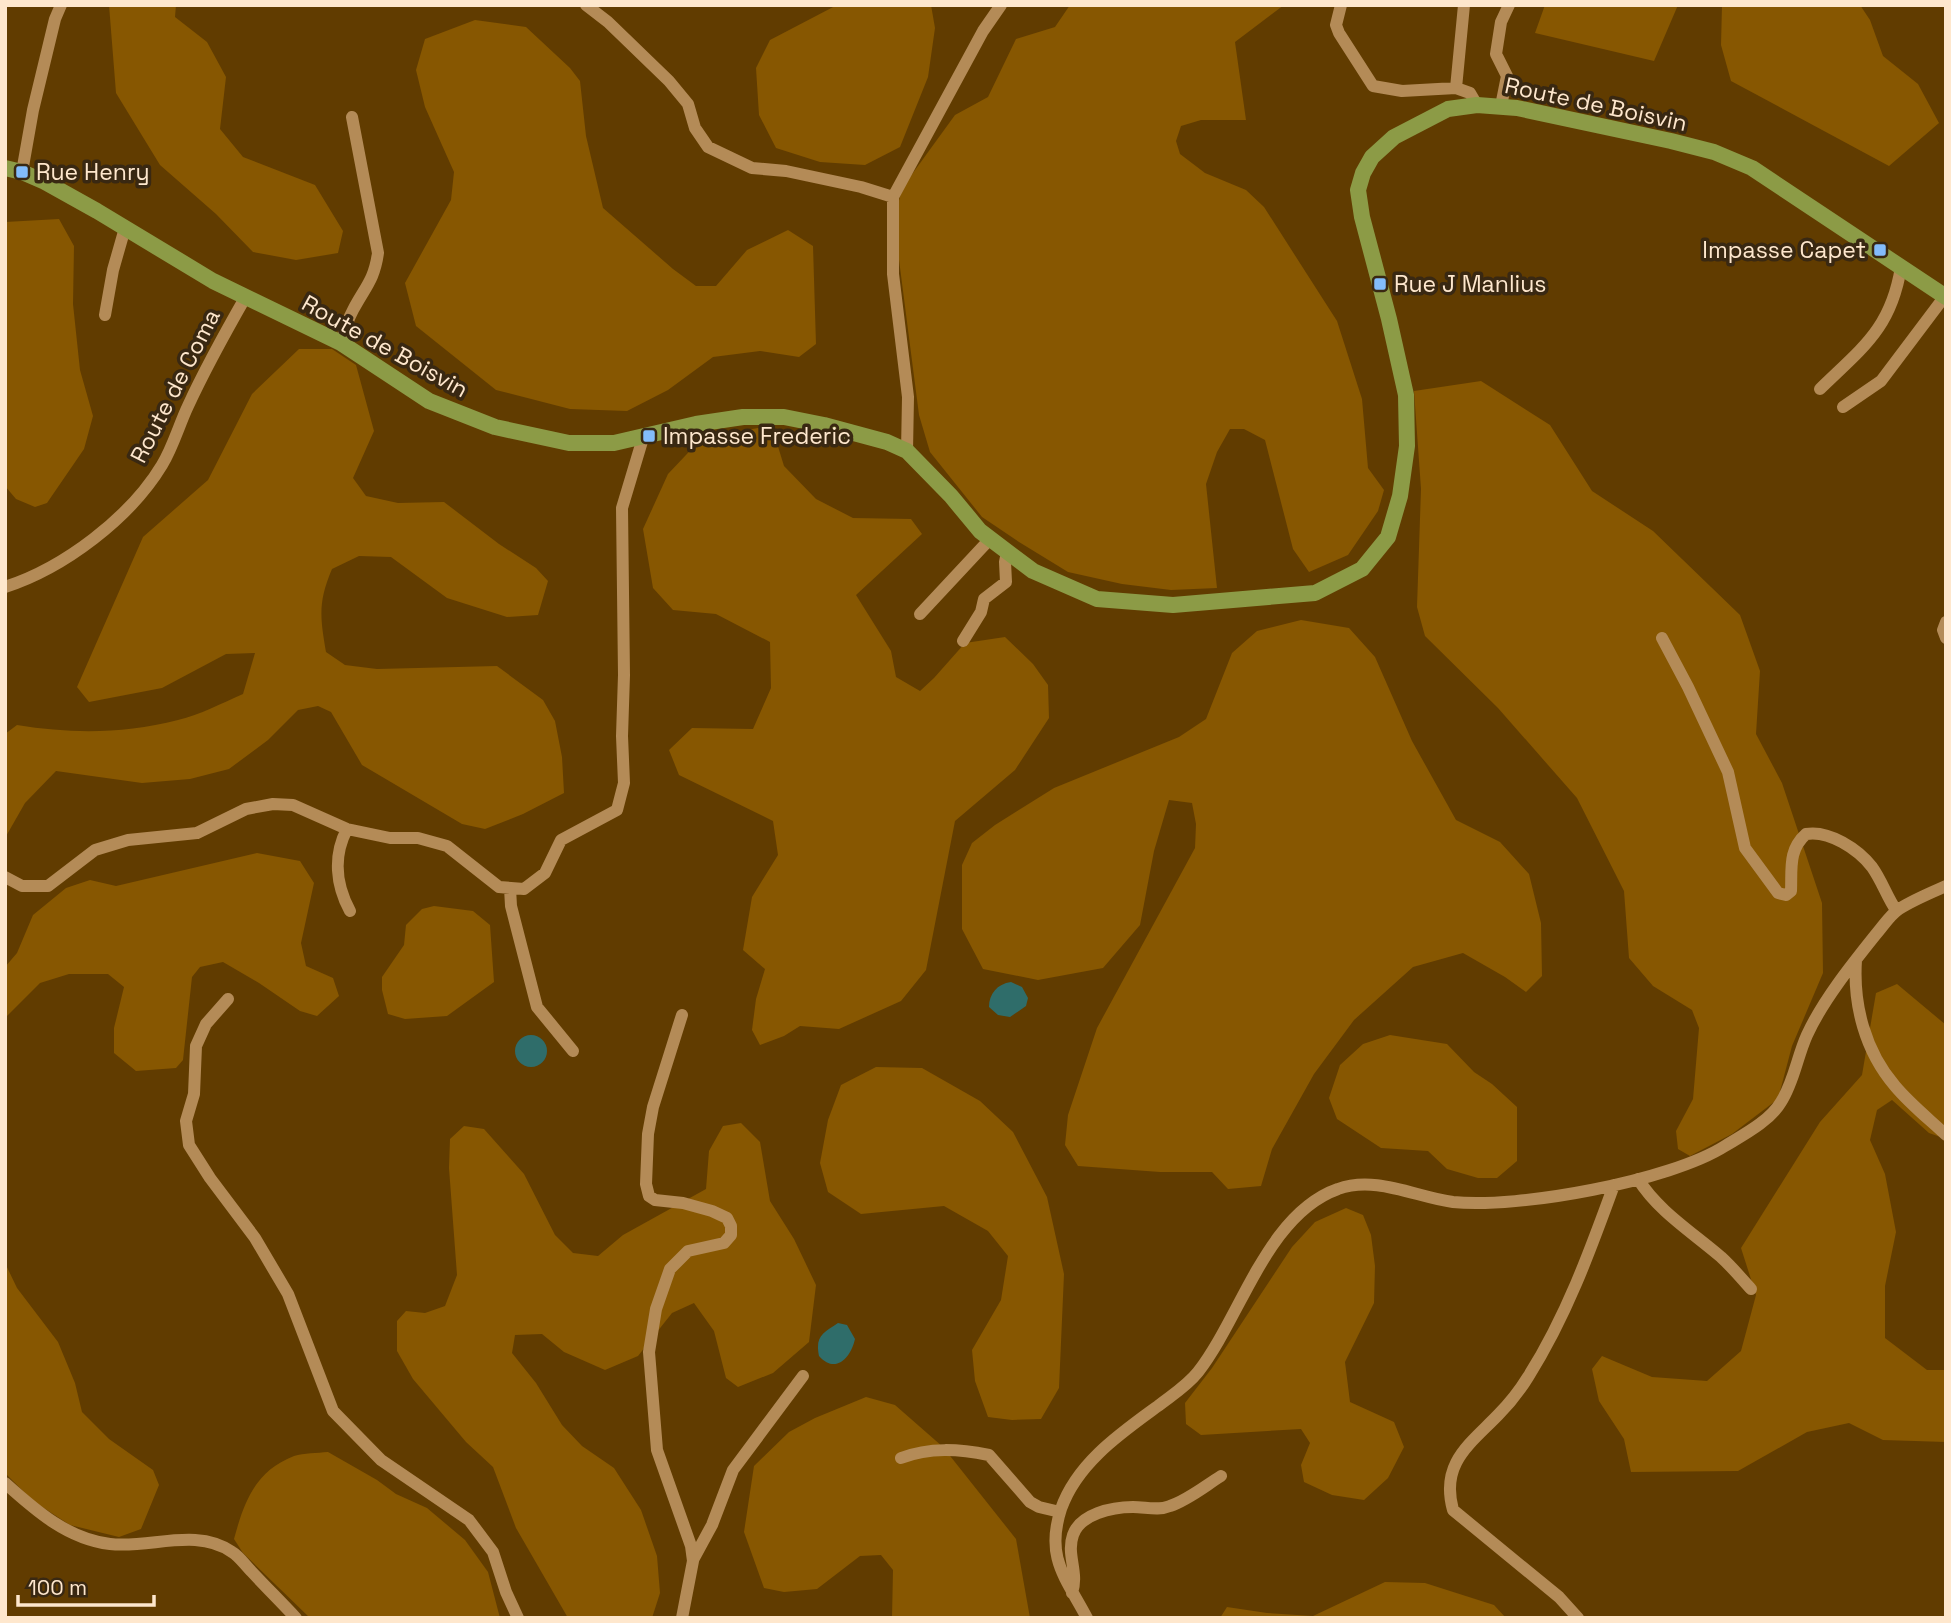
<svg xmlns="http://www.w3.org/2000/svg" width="1951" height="1623" font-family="'Space Grotesk',sans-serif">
  <rect width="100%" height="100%" fill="#613c00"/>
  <path fill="#875701" d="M109,5H176L175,17L207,42L226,77L220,129L243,157L315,185L343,231L338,253L296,260L253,252L216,214L160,165L116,93Z
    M837,5H931L935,28L928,77L900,147L865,165L820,162L776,148L759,115L756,68L770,40Z
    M1070,5H1284L1235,42L1246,120H1201L1181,126L1176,141L1180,154L1205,173L1246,190L1264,207L1337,321L1362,399L1368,468L1384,490L1378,511L1348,555L1309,572L1293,549L1265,440L1244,429H1230L1217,452L1206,484L1217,588L1171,590L1122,584L1068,572L1019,542L982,517L930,452L919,415L894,221L902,188L955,115L988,97L1016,39L1055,27Z
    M1545,5H1678L1654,61L1535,33Z
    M1722,5H1860L1870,20L1883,56L1918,84L1939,123L1889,166L1731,81L1721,45Z
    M475,20L526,27L570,68L580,81L586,136L603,208L673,269L696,286H716L747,250L788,230L813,246L816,344L799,357L760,351L713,357L668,390L627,411L570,409L496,390L416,326L405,283L451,200L454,172L425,107L416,70L425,39Z
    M59,219L74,246L73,304L80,370L93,416L84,449L47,503L35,507L16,499L5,486V222Z
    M299,349H332L356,365L374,431L353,478L366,496L398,503L444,502L499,544L536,568L548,581L538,615L507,617L447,598L391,557L359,556L332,569C318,602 320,617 326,652L345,665L377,669L497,666L543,700L555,721L562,757L564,793L523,814L485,829L462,824L362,765L331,712L318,706L298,710L268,740L229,769L190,779L142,783L56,771L25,803L5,838V734L17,725C72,734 123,734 178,720C200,715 222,703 243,694L255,653L226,654L162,688L89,702L77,687L143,537L208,480L252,394Z
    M1481,381L1550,425L1592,491L1653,531L1740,615L1760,671L1756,734L1782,783L1822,903L1823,973L1792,1046L1778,1099L1732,1134L1690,1156L1678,1149L1676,1131L1693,1099L1699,1028L1692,1010L1653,986L1629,958L1624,891L1577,798L1498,708L1425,636L1417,607L1421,489L1414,391Z
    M758,428L776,440L784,466L816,499L853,518L911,519L922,534L856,595L891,651L896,677L920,691L934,678L965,643L1005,637L1033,664L1048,685L1049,718L1015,770L955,821L926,970L901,1001L839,1029L800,1026L784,1036L760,1045L752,1030L756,999L765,969L743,950L752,897L778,855L773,821L679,775L669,750L692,728L753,729L771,688L770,642L716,614L673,610L653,588L643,529L668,474L702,438Z
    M1301,620L1349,628L1375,657L1412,741L1456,820L1500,842L1529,874L1541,923L1542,976L1526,992L1505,977L1463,953L1413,967L1354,1020L1314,1074L1272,1149L1261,1186L1228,1189L1212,1172H1160L1078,1166L1065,1145L1068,1115L1097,1028L1195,848L1196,824L1192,803L1169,800L1154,851L1140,925L1103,968L1038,980L983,969L962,929V865L972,843L995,825L1054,788L1179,737L1206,719L1232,653L1257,631Z
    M257,853L300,861L314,883L301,943L306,966L333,978L339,996L317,1016L300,1011L259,983L223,962L200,967L192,977L183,1060L176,1068L136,1071L114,1053V1028L124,987L108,974H69L40,983L5,1018V967L17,953L33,915L66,888L90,880L116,886Z
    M434,906L473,911L490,925L494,982L447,1016L405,1019L388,1014L382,990V977L404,945L406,925L422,909Z
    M1897,984L1946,1025V1139L1929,1133L1892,1100L1877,1110L1870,1140L1885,1174L1896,1232L1885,1286V1338L1927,1370H1946V1442L1883,1440L1849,1423L1807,1432L1738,1471L1631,1472L1624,1439L1599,1401L1592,1369L1602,1356L1652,1377L1707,1381L1741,1351L1756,1295L1741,1248L1820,1122L1862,1075L1876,993Z
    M1390,1035L1447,1044L1474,1072L1492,1084L1517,1107V1161L1497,1178H1478L1447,1169L1428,1151L1381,1148L1337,1119L1329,1098L1340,1065L1363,1044Z
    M876,1067L922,1068L980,1101L1013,1132L1047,1197L1064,1274L1059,1388L1041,1419L1012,1420L988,1417L975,1381L972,1350L1001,1300L1008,1256L988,1231L944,1206L861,1214L828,1192L820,1163L828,1120L841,1085Z
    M741,1123L760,1142L770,1201L794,1239L816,1285L809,1342L773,1373L738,1387L726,1378L714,1331L694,1303L672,1313L638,1356L605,1370L564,1352L542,1334L515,1335L512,1353L536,1383L562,1425L582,1446L614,1468L641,1510L657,1556L660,1593L652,1618H568L516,1528L493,1467L466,1442L413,1379L397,1351V1321L406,1311L425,1313L445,1306L457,1275L449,1168L450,1139L464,1126L484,1129L524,1174L555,1235L573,1253L598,1256L623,1235L706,1189L709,1151L723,1126Z
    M1346,1208L1363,1215L1371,1235L1375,1266L1374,1303L1345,1362L1350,1402L1394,1422L1404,1447L1388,1478L1364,1500L1332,1495L1304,1482L1301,1465L1310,1443L1301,1429L1201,1435L1186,1424L1185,1403L1212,1368L1292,1247L1315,1222Z
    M5,1263L17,1288L58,1342L75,1383L82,1412L109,1439L153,1470L159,1485L141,1529L119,1537L70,1525L33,1501L5,1473Z
    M866,1397L895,1405L943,1447L1016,1539L1030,1618H892L893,1570L881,1555L860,1556L817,1589L784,1592L764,1588L744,1532L754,1466L789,1432L815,1418Z
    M328,1452L377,1480L396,1494L427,1508L465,1540L488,1572L500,1618H310L243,1553L234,1539C244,1502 255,1471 294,1456C304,1453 317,1453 328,1452Z
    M1385,1582L1425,1583L1494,1605L1506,1618H1220L1227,1607L1267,1613L1313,1616Z"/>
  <path fill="#2f6d6a" d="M1011,982L1022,987L1028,998L1026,1006L1010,1017L998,1015L989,1007C989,994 997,984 1011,982Z
    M515 1051a16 16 0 1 1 32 0a16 16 0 1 1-32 0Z
    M838,1323L847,1325L855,1339C851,1357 836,1375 819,1356C815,1336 823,1333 838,1323Z"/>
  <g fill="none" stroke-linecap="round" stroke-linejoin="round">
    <path stroke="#b48b57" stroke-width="12" d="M586,5L608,22L669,81L688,104L695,128L708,147L752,168L786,171L861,187L893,197
      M1341,5L1336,25L1339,33L1373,86L1402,91L1456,88L1470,93L1477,105
      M1456,88L1464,5
      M1501,106L1507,76L1496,54L1501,22L1509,5
      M22,172L33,110L55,19L61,5
      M105,315L113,270L125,228
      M341,343C344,332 347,321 353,310C365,287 374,281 378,253L352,117
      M1820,389C1862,348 1891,329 1901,267
      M1843,407L1881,381L1945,296
      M907,451L908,397L893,274V197L983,31L1001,5
      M5,587C64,568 130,518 162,465C173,447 179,425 188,406C205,369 225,333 245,298
      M920,614L990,539
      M1946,622L1943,630L1946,638
      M1662,638L1688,687L1728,772L1745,848L1778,893L1786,895L1791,891C1792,869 1788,850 1806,834C1829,830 1858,849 1872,867C1882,881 1887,897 1896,910
      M963,641L981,612L984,599L1006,582L1005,562L1007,552
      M347,829C333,856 336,885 350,911
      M5,877L22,886H48L95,850L128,840L197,833L246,809L273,804L293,805L347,829L390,838H418L447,846L499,887L524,889L545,873L561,840L617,810L624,783L622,736L624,675L622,508L643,438
      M510,888L511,906L537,1007L573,1051
      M1856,960C1853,1005 1865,1051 1895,1086C1910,1104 1929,1119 1946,1135
      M228,999L206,1024L196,1046L194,1094L186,1121L189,1145L210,1178L255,1238L288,1294L333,1411L381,1460L469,1520L493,1552L506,1592L518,1618
      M1638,1179C1658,1211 1692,1232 1721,1257C1732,1267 1741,1278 1751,1289
      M901,1458C930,1447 959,1449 989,1455L1030,1502L1039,1507L1060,1512
      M5,1483C36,1511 68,1539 110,1544C150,1549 196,1527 232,1552C239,1556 245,1565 251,1571C266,1587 281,1602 296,1618
      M693,1560L712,1525L733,1470L803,1376
      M1072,1593C1079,1572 1066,1555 1073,1535C1080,1514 1112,1507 1133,1507C1146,1507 1158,1511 1170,1506C1188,1500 1205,1486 1221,1476
      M682,1618L693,1561L691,1546L657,1450L649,1352L656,1309L670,1269L688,1251L724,1243L731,1235V1226L727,1218L712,1211L683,1203L655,1200L649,1196L646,1184L648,1134L653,1107L682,1015
      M1087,1618C1066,1578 1045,1558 1061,1509C1077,1463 1121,1433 1158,1406C1172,1395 1187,1386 1198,1372C1241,1317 1267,1214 1338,1189C1375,1175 1416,1197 1453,1202C1518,1209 1670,1181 1725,1146C1743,1135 1770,1121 1781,1102C1794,1082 1797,1057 1807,1035C1823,1000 1853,963 1877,933C1884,925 1890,915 1899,909C1913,900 1930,893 1946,886
      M1578,1618L1559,1597L1453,1510C1440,1463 1470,1444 1498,1415C1509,1404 1520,1390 1528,1377C1566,1317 1590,1251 1614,1185"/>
    <path stroke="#8c9b46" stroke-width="16" d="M5,168L22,172L45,182L97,211L213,281L341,343L429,401L495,427L569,443H614L696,424L743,417H784L824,425L887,442L907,451L951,496L980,531L1033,571L1097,599L1173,605L1315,593L1362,569L1388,537L1400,496L1407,446L1406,395L1389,319L1362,217L1358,190L1363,173L1372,157L1394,137L1448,109L1477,105L1517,108L1671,141L1714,152L1752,168L1946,297"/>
  </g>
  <g fill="#83bcfb" stroke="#392812" stroke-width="2.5">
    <rect x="15" y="165" width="14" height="14" rx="3.5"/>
    <rect x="1873" y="243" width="14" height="14" rx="3.5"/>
    <rect x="1373" y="277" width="14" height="14" rx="3.5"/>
    <rect x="642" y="429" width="14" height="14" rx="3.5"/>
  </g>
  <g text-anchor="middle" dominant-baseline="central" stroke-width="7" stroke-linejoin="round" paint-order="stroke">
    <g font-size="23" fill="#fee7cd" stroke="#392812">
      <text transform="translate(1596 104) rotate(12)">Route de Boisvin</text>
      <text transform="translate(385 346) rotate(29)">Route de Boisvin</text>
      <text transform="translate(175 386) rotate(-63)">Route de Coma</text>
    </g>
    <g font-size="23" fill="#fee7cd" stroke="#392812" text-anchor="start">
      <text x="36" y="172">Rue Henry</text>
      <text x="1866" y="250" text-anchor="end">Impasse Capet</text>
      <text x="1394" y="284">Rue J Manlius</text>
      <text x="663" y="436">Impasse Frederic</text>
    </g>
  </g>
  <rect width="1951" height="1623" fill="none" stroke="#fee7cd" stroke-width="14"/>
  <path d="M18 1595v10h136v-10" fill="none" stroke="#fee7cd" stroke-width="3.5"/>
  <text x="28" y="1595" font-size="21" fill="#fee7cd" stroke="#392812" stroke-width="5" paint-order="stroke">100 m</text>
</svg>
